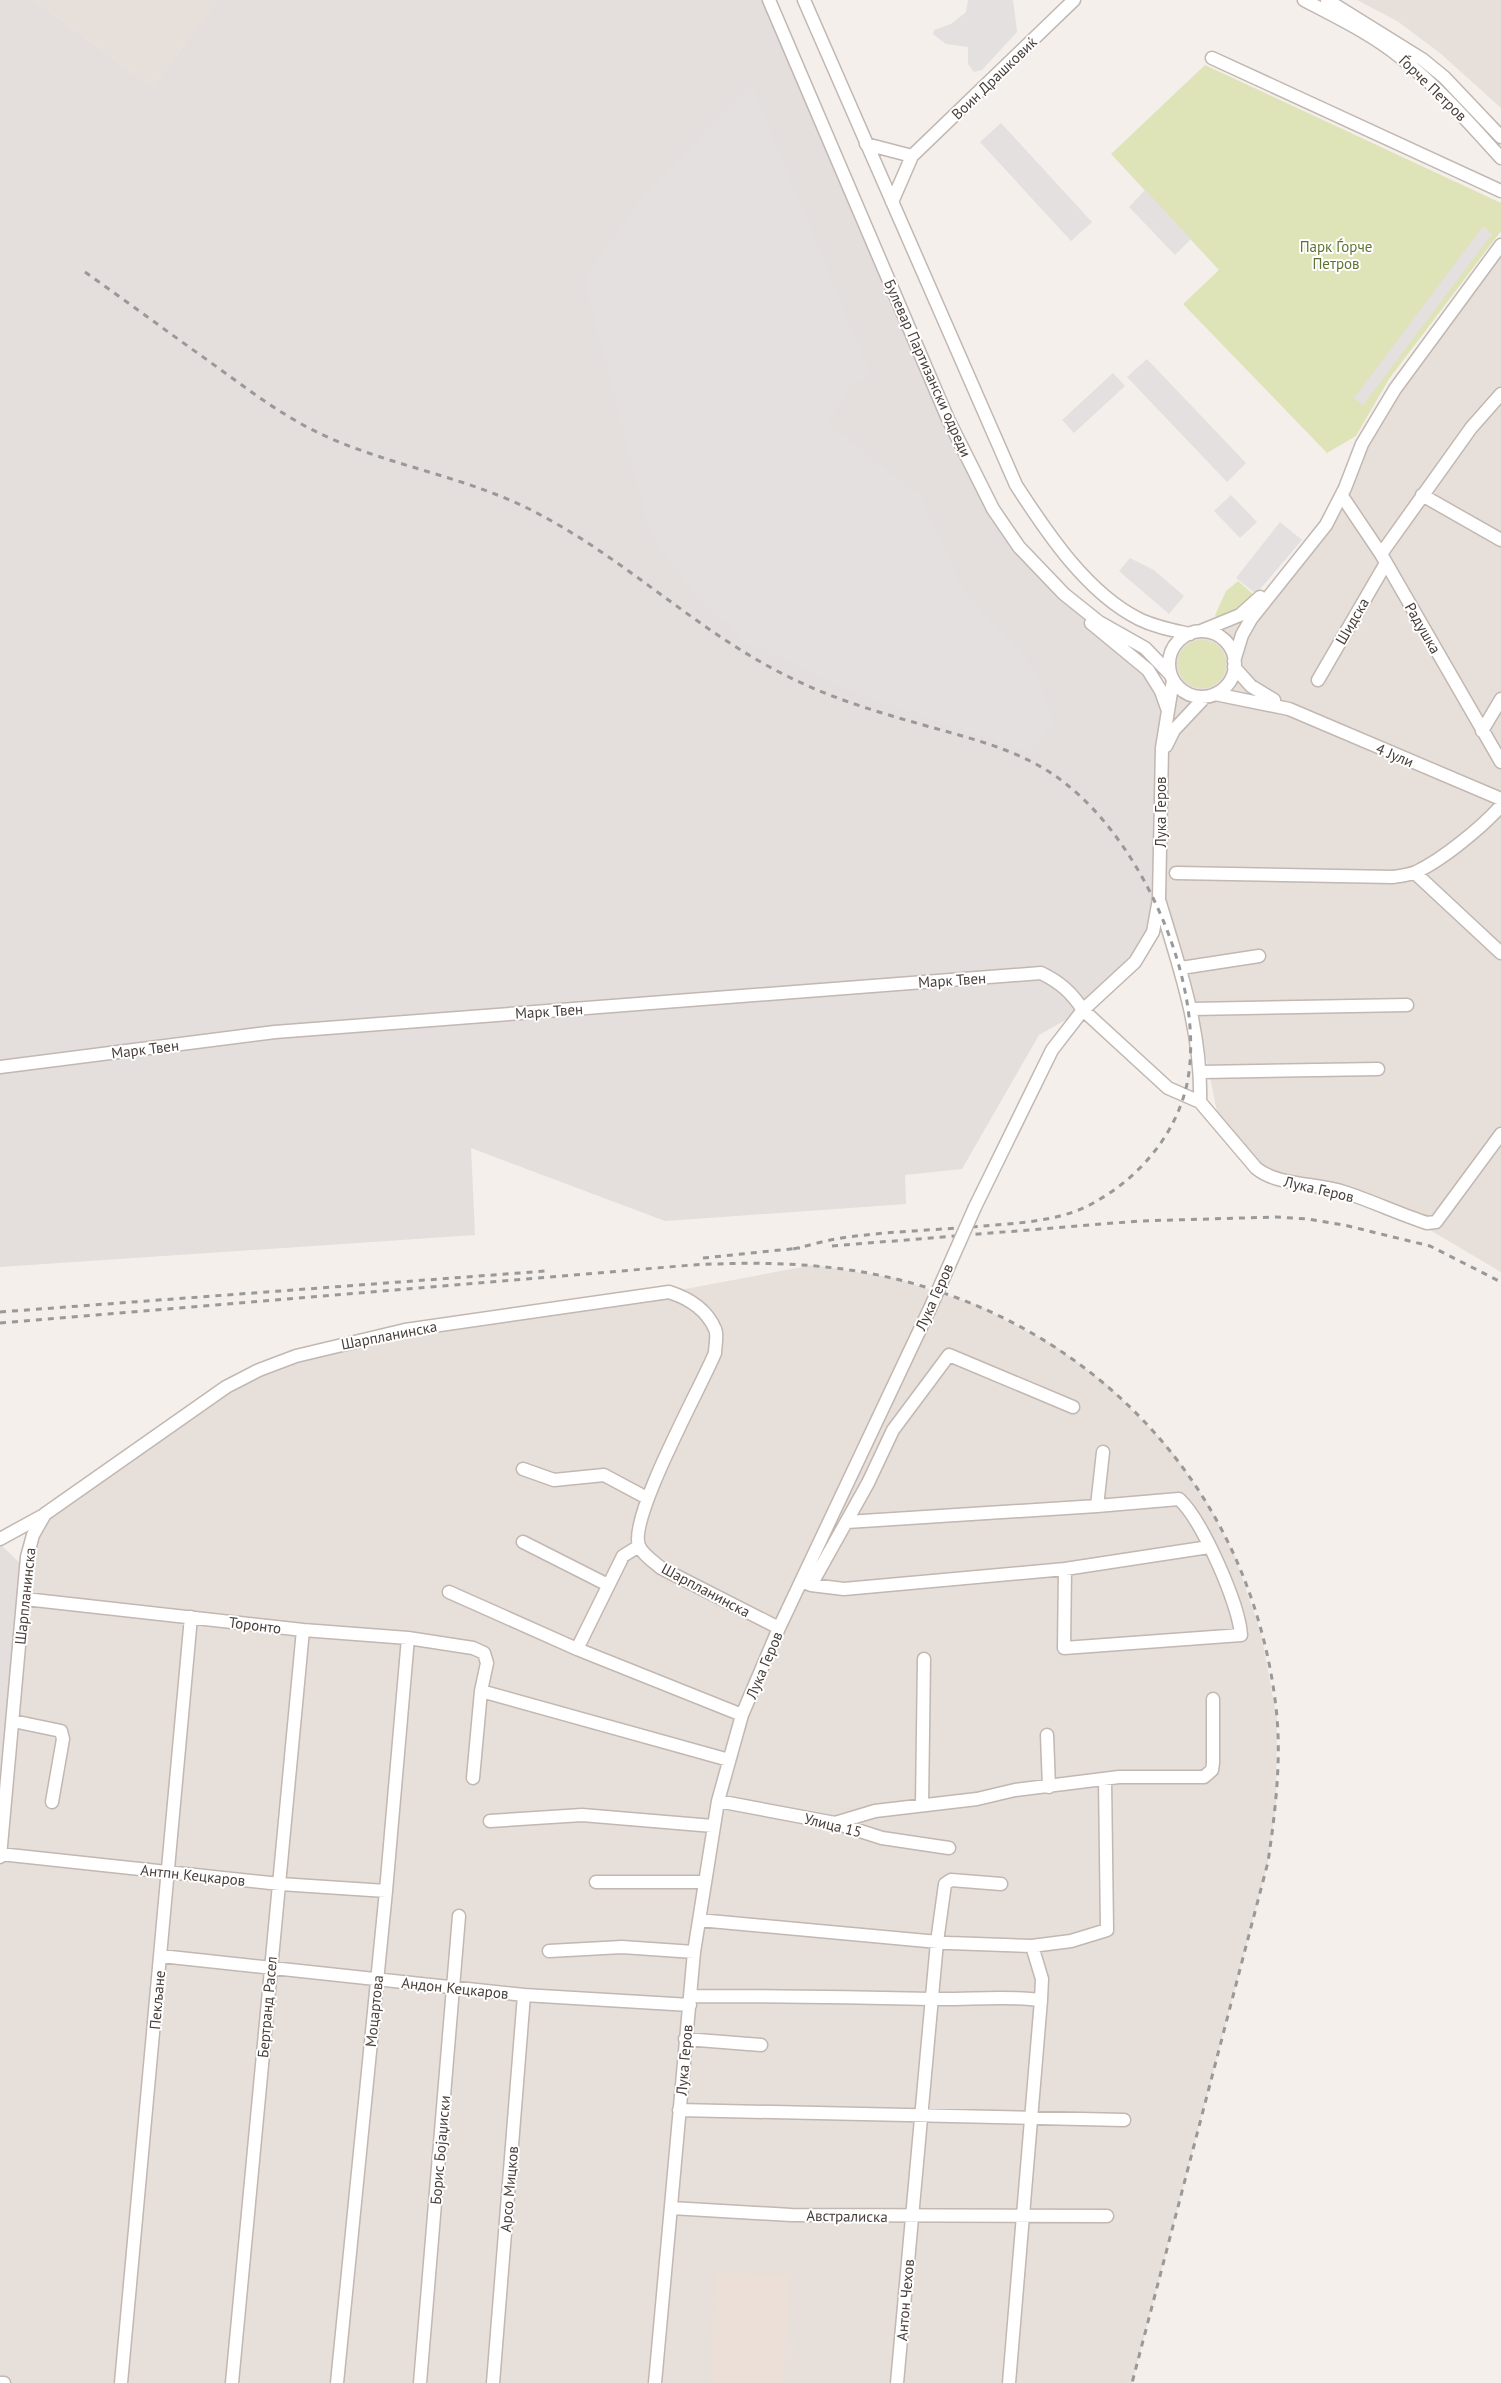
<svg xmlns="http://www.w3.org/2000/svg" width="1501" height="2383" font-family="'PT Sans',sans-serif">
  <rect width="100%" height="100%" fill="#f4efeb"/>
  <path fill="#e7dfda" d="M34,0H217L152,87Z
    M1357,0H1501V108L1440,53L1397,21Z
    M1501,245V1272L1396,1210L1251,1168L1219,1122L1196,1007L1159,899L1169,662L1172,650L1184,636L1201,631L1265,593L1326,525L1362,444Z
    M813,1265L894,1278L977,1305L1055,1346L1110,1387L1170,1449L1208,1504L1234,1554L1261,1633L1277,1719L1276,1804L1268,1862L1132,2383H0V1857L25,1599L38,1525L226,1387L329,1346L669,1292Z"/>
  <path fill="#e4dedc" d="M0,0H34L152,87L217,0H769L924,360L1006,529L1137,660L1167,708L1160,873L1145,947L1083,1010L1039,1035L962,1169L905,1175L906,1204L665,1221L471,1148L475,1235L0,1267Z
    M0,1544L26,1569L0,1857Z"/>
  <path fill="#ecdfd7" d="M714,2273L791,2274L783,2383H711Z"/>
  <path fill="#dee4b8" d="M1205,65L1501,203V231L1389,379L1356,436L1327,453L1183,304L1219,270L1111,154Z
    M1238,581L1254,595L1242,607L1216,617L1215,615L1226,591Z
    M1178 664a24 24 0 1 1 48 0a24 24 0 1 1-48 0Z"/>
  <path fill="#e3e0df" d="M968,0H1013L1017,32L982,70L974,72L968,64V47L946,44L933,34L934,30L951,24L966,12Z
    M751,84L870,374L848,389L828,424L921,497L961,587L1036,671L1053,723L1030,752L870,699L747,643L694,594L650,533L584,279L641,200Z
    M1001,123L1092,222L1071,241L980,142Z
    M1145,190L1191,239L1175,255L1129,207Z
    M1483,226L1492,234L1363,405L1354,398Z
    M1147,359L1246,463L1227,482L1127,377Z
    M1113,373L1125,386L1074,433L1062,420Z
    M1231,495L1257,522L1240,538L1214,511Z
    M1280,522L1302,540L1256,594L1236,578Z
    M1130,558L1154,570L1184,596L1169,614L1119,571Z"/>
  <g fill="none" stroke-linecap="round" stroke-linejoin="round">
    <g stroke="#c2b7b1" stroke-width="15">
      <path id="minor" d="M769,0L948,419L993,509L1019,547L1064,594L1099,622L1145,648L1170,674
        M804,0L1016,485C1047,533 1087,593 1139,619C1155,627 1172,630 1190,634
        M1304,0C1336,17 1372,34 1400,57C1438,87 1469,123 1501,158
        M1327,0L1422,59L1444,77L1501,137
        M1212,58L1501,191
        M866,144L912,156
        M892,202L912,156L1074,0
        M1422,495L1501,540
        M1342,496L1381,554L1501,762
        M1381,554L1471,428L1501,394
        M1091,623L1148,670L1161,691L1167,708
        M1201,631L1240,615L1260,597
        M1169 664a33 33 0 1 1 66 0a33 33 0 1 1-66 0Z
        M1234,661L1242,635L1251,619L1326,525L1345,488L1362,444L1395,389L1501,245
        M1234,667L1251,686L1274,700
        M1318,680L1386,563
        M1215,694L1289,709L1501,799
        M1482,731L1501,699
        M1166,746L1174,730L1205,697
        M1176,873L1393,877C1400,876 1409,875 1416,872C1442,860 1481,828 1501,806
        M1415,873L1501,953
        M1160,903C1180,969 1202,1032 1200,1102
        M1181,968L1259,956
        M1192,1009L1407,1005
        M0,1067L275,1032L1041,973C1060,982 1072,993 1083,1010L1168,1088L1200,1102L1256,1168C1277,1186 1317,1183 1344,1192C1372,1201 1399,1214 1427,1223L1436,1222L1501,1134
        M1201,1072L1378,1069
        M975,1207L1052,1050L1083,1010L1135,962L1153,932L1159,899L1162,748L1173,680
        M523,1469L554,1480L604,1475L647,1498
        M1097,1506L1103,1452
        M847,1522L1097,1506L1179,1499C1202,1520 1239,1604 1241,1635L1064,1648L1065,1569
        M0,1539L42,1516
        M523,1542L608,1585
        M801,1581L811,1585L844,1589L1065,1569L1209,1547
        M811,1585L868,1483L893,1430L949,1355L1073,1407
        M449,1592L577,1649L623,1556L639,1546
        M25,1599L303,1630L408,1638L473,1648L484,1653L487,1663L481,1691L473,1778
        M577,1649L742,1715
        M481,1691L729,1760
        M13,1721L61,1731L63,1739L52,1802
        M1047,1735L1049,1787
        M718,1801L835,1823L882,1838L949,1848
        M922,1805L924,1659
        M490,1821L582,1815L713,1826
        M835,1823L875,1811L977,1799L1015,1790L1119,1777H1204L1212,1770L1213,1763V1699
        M0,1854L280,1884L386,1891
        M0,1857L27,1557L33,1535L45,1514L226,1387L259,1370L296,1356L405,1330L669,1292C688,1298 706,1308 715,1329C718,1335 715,1346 715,1353C701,1387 628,1518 639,1546C643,1555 654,1562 661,1568L779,1628
        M596,1882H704
        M699,1920L949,1943L1032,1946L1071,1941L1107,1930L1105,1779
        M1032,1946L1042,1979L1041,2000
        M549,1951L622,1947L694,1952
        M161,1956L524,1995L690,2005
        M690,1996C771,1996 851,1997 931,1999C968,2000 1005,1995 1041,2000L1009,2383
        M685,2039L761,2045
        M679,2110L1124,2120
        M671,2208L791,2215L1107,2216
        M0,2383H4
        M121,2383L191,1617
        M232,2383L303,1630
        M337,2383L386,1891L408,1638
        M420,2383L459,1916
        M493,2383L524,1995
        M655,2383L694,1952L718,1801L742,1715L779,1628L932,1304
        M897,2383L937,1942L945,1884L951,1880L1001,1884"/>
    </g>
    <use href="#minor" stroke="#fff" stroke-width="12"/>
    <path stroke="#999" stroke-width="3" stroke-dasharray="6 6" stroke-linecap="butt" d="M85,272C127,302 168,332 210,362C249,390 287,420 332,439C397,467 468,478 531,510C623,556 697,632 789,677C835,700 884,714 934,728C980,741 1028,753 1066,784C1143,844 1207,986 1187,1084C1176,1134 1140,1177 1095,1202C1063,1221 1020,1223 983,1226C939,1230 893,1231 849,1237C830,1239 811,1245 793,1249
      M832,1246L1139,1221L1276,1217L1308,1219L1344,1225L1430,1246L1501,1282
      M703,1258L800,1248
      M0,1312L546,1271
      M0,1323L692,1265C767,1261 842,1263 915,1284C1116,1341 1257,1508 1277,1717C1281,1765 1275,1814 1268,1862L1132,2383"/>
    <g stroke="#c2b7b1" stroke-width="15" stroke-linecap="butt">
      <path id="minor-bridge" d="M932,1304L975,1207"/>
    </g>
    <use href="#minor-bridge" stroke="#fff" stroke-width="12"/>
  </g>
  <g text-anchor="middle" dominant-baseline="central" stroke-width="4" stroke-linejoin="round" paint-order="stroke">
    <g font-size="15" fill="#483e3a" stroke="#fff">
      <text transform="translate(994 78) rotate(-44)">Воин Драшковиќ</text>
      <text transform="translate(1433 88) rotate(44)">Ѓорче Петров</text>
      <text transform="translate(928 368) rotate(66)">Булевар Партизански одреди</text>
      <text transform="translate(1352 621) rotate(-60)">Шидска</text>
      <text transform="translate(1423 628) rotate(60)">Радушка</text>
      <text transform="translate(1395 755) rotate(23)">4 Јули</text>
      <text transform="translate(1160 812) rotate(-90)">Лука Геров</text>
      <text transform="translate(952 980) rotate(-4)">Марк Твен</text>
      <text transform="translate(549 1011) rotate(-4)">Марк Твен</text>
      <text transform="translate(145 1049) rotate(-7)">Марк Твен</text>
      <text transform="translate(1319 1189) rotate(13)">Лука Геров</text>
      <text transform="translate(934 1297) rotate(-66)">Лука Геров</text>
      <text transform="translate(389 1335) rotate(-11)">Шарпланинска</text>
      <text transform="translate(706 1590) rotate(28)">Шарпланинска</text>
      <text transform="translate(25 1596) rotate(-84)">Шарпланинска</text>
      <text transform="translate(255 1625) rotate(7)">Торонто</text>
      <text transform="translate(764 1665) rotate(-67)">Лука Геров</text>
      <text transform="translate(833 1825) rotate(14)">Улица 15</text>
      <text transform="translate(193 1875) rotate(6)">Антпн Кецкаров</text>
      <text transform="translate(455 1988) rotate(6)">Андон Кецкаров</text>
      <text transform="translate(157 2000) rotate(-85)">Пекљане</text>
      <text transform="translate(267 2007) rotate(-85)">Бертранд Расел</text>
      <text transform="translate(374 2011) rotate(-84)">Моцартова</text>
      <text transform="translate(684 2060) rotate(-85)">Лука Геров</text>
      <text transform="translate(440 2150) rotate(-85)">Борис Бојаџиски</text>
      <text transform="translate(509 2189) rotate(-85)">Арсо Мицков</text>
      <text transform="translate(847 2216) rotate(1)">Австралиска</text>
      <text transform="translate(905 2300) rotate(-85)">Антон Чехов</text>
    </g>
    <g font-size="15" fill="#5f7432" stroke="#fff">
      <text x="1336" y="246">Парк Ѓорче<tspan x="1336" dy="17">Петров</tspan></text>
    </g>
  </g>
</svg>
